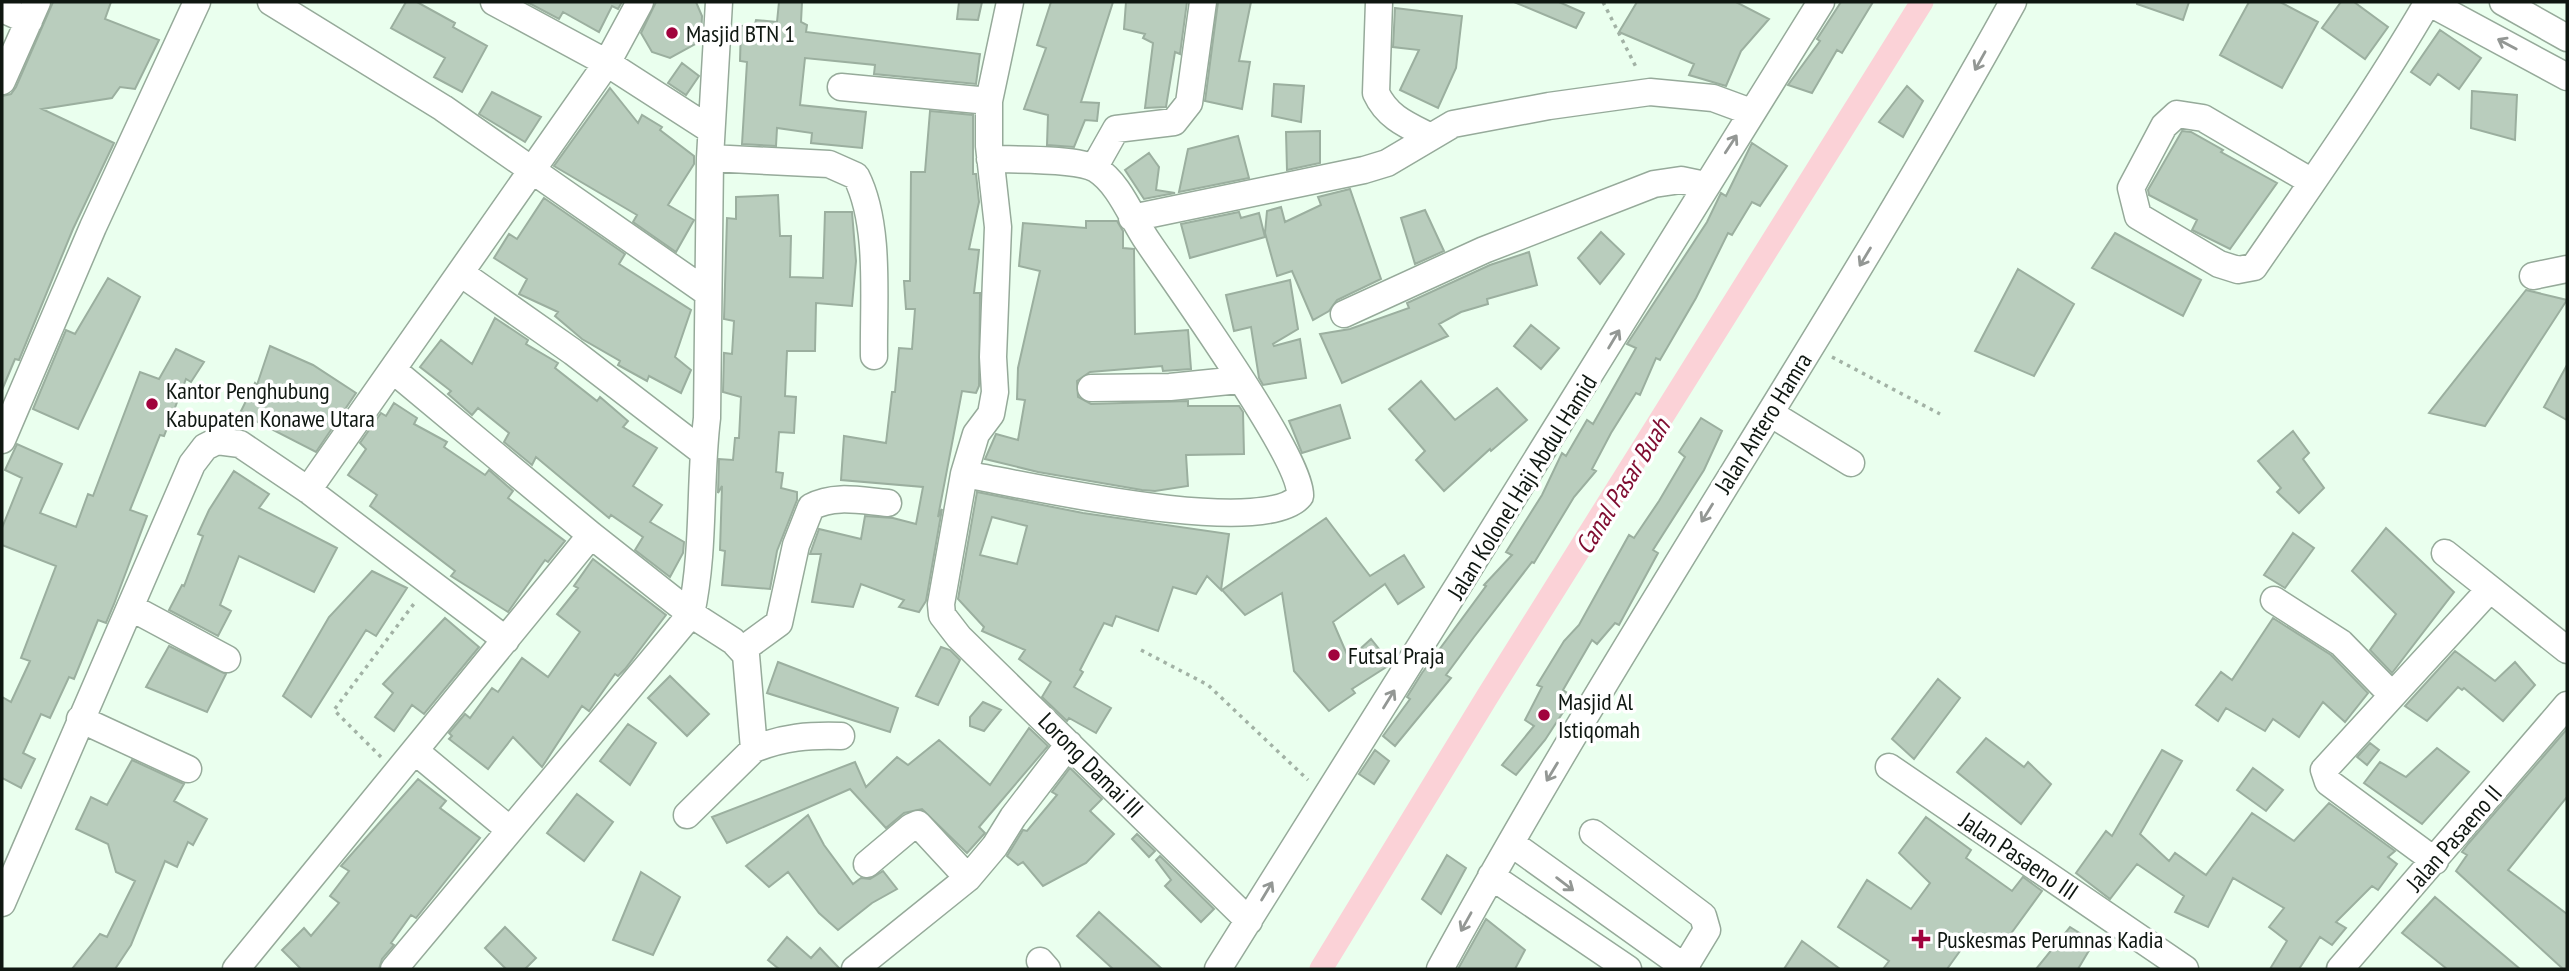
<svg xmlns="http://www.w3.org/2000/svg" width="2569" height="971" font-family="'PT Sans Narrow',sans-serif">
  <rect width="100%" height="100%" fill="#eaffee"/>
  <g fill="none" stroke-linecap="round" stroke-linejoin="round">
    <path stroke="#fbd2d7" stroke-width="23" d="M1321,969L1487,697L1922,2"/>
  </g>
  <path fill="#b9cdbd" stroke="#9baf9f" stroke-width="2" fill-rule="evenodd" d="M53,2H111L105,19L159,40L135,89L120,87L112,98L42,109L114,143L73,229L19,360L15,359L2,390V96L11,94L16,87Z
    M406,2H417L455,23L453,27L487,46L462,92L434,77L445,58L391,28Z
    M527,2H622L618,9L612,6L599,32L563,12L559,19Z
    M656,2H696L702,16L701,41L670,58L652,52L641,33Z
    M779,2H802L801,22L807,25L806,32L980,54L976,84L874,74L875,65L805,58L800,105L866,112L862,148L811,143L812,133L777,128L776,146L742,144L747,62L740,61L741,26L755,24L756,20L777,22Z
    M959,2H982L978,20L957,19Z
    M1051,2H1113L1081,102L1099,103L1097,121L1085,120L1074,147L1047,145L1048,115L1024,109L1046,48L1037,45Z
    M1126,2H1187L1180,54L1175,52L1166,107L1145,108L1153,43L1143,38L1145,34L1124,29Z
    M1218,2H1251L1239,61L1250,62L1242,109L1205,101Z
    M1514,2H1559L1584,13L1576,28Z
    M1637,2H1736L1769,19L1741,51L1726,86L1689,75L1694,64L1619,32Z
    M1841,2H1873L1842,53L1837,50L1812,93L1788,85L1820,41L1817,39Z
    M2137,2H2189L2183,20L2137,4Z
    M2249,2H2280L2318,22L2282,88L2220,55Z
    M2341,2H2354L2388,27L2365,59L2322,28Z
    M1395,8L1462,16L1456,68L1438,108L1400,90L1419,50L1393,47Z
    M2440,30L2481,58L2459,89L2438,74L2430,85L2411,72Z
    M682,63L699,76L686,95L668,83Z
    M1274,84L1304,86L1301,122L1272,116Z
    M1907,86L1923,101L1903,137L1879,122Z
    M610,88L638,123L642,115L662,127L660,130L694,156V164L668,205L694,220L676,252L633,222L637,215L554,166Z
    M2472,91L2517,95L2515,140L2471,128Z
    M492,92L541,117L525,142L479,114Z
    M930,111L973,115V174H976L979,202L969,249L979,250L974,293H980L979,386L976,393L962,391L938,517L942,509L926,601L919,612L899,607L904,600L861,584L853,607L812,602L821,554H810L819,529L861,539L865,516L893,518L916,524L923,487L841,480L844,436L886,443L892,392H895L899,348L912,349L915,309H906L904,281H910L911,172H925Z
    M1320,131V163L1287,170L1286,132Z
    M2182,131L2191,132L2223,150L2221,152L2277,183L2230,249L2192,230L2197,220L2149,195L2148,190Z
    M1238,136L1249,178L1179,192L1188,149Z
    M1752,143L1787,166L1760,206L1752,202L1732,235L1728,233L1696,298L1660,360L1656,358L1640,395L1636,393L1611,433L1592,469L1596,471L1574,497L1534,563L1532,562L1474,637L1446,675L1451,678L1395,746L1383,736L1410,699L1407,697L1422,673L1486,586L1484,585L1512,555L1506,552L1542,495L1562,453L1566,456L1587,420L1593,424L1636,348L1627,344L1707,222L1721,193L1726,196Z
    M1149,153L1159,167L1156,190L1175,193L1144,199L1125,170Z
    M1350,189L1381,279L1337,300L1329,311L1313,320L1292,271L1277,276L1265,233L1267,211L1281,207L1285,222L1321,205L1318,197Z
    M778,195L780,236H791L790,277L823,278L825,212H852L856,261L852,306L816,303L815,351H787L785,396L796,397L794,433L779,432L776,472L783,473L781,488L797,492V500L777,551L770,589L722,585L725,551L720,550L722,486L718,493L719,459L733,460L735,438H739L741,397L723,392L724,353L732,354L734,321L724,319L727,218L736,219V197Z
    M544,198L625,254L619,264L691,310L675,357L691,370L681,393L649,376L647,381L618,365L620,361L582,339L555,316L558,312L519,294L527,279L494,258L509,234L517,239Z
    M1425,210L1444,251L1415,264L1401,218Z
    M1239,212L1241,218L1259,213L1265,237L1190,258L1181,224Z
    M1086,221H1117L1123,231V248L1134,249L1135,334L1188,330L1191,369L1163,371L1162,366L1090,372L1077,381L1078,397L1091,404L1188,401V406H1239L1243,412L1244,454L1186,455L1188,486L1155,491L1142,490L1038,472L985,459L996,434L1018,440L1025,400L1017,399L1018,368L1040,271L1019,266L1023,223L1086,228Z
    M1601,232L1624,254L1600,284L1578,258Z
    M2115,233L2201,280L2183,316L2092,268Z
    M1529,252L1537,285L1487,299L1488,304L1461,312L1439,324L1448,336L1342,383L1320,334L1350,329L1409,308L1407,303L1490,265Z
    M2018,269L2074,304L2034,376L1975,351Z
    M108,278L140,297L78,429L33,409L66,330L75,334Z
    M1290,280L1298,329L1273,344L1274,346L1300,339L1306,378L1263,385L1259,378L1251,327L1234,331L1226,295Z
    M2526,290L2567,300L2485,426L2429,413Z
    M495,318L528,340L526,344L558,363L555,368L597,401L600,397L628,421L623,427L657,448L633,486L662,505L650,522L684,542L683,553L670,577L635,550L643,537L611,515L609,518L536,457L532,465L504,442L509,433L478,408L472,415L448,394L451,391L420,367L441,340L472,364Z
    M1531,325L1559,348L1541,369L1514,346Z
    M270,346L313,365L356,393L316,452L240,413L255,383L257,385Z
    M176,349L204,362L191,382L186,379L164,436L160,435L130,510L147,516L114,604L106,623L98,620L74,679L69,677L50,718L41,714L23,753L35,759L21,788L2,778V697L11,702L30,661L21,658L56,566L2,545V528L22,478L5,470L17,444L62,464L40,513L76,527L88,494L93,496L140,372L159,379Z
    M2567,365V420L2544,407Z
    M1421,381L1455,420L1497,388L1527,420L1491,451L1490,449L1444,491L1416,460L1425,451L1389,409Z
    M394,403L417,418L414,424L447,442L444,447L485,475L489,470L513,491L508,498L565,541L548,562L545,560L508,612L451,576L455,571L370,506L377,495L348,475L366,449L360,443L381,413L386,416Z
    M1340,405L1350,438L1302,453L1289,421Z
    M1701,418L1722,431L1704,470L1653,550L1658,553L1619,625L1615,623L1597,644L1592,640L1563,690L1573,697L1545,740L1516,775L1502,765L1534,726L1525,720L1542,687L1537,685L1564,641L1579,625L1629,535L1634,538L1659,501L1685,457L1679,452Z
    M2293,431L2309,453L2303,459L2324,488L2299,513L2277,492L2281,488L2258,461Z
    M234,471L269,494L259,508L337,548L314,592L239,556L220,605L231,611L218,636L169,610L182,585L184,586L203,536L198,534L209,510Z
    M977,492L1083,513L1229,534L1221,590L1207,576L1196,594L1173,587L1158,631L1116,616L1112,626L1104,623L1080,670L1083,672L1074,687L1111,708L1096,733L1069,718L1067,721L1042,697L1051,682L1019,659L1025,650L982,631L984,627L958,599ZM992,517L1027,526L1017,564L980,555Z
    M1326,518L1370,576L1404,555L1424,587L1398,604L1385,584L1333,622L1349,659L1371,639L1391,664L1352,689L1355,693L1329,711L1294,671L1282,593L1245,615L1222,590Z
    M2386,528L2454,592L2392,673L2370,650L2396,614L2352,571Z
    M2293,533L2314,548L2285,588L2264,575Z
    M593,559L666,615L625,669L618,676L615,674L589,711L582,706L542,767L513,737L488,769L449,739L452,736L449,733L465,714L470,718L492,688L498,692L522,658L548,677L580,632L557,614L578,588L574,586Z
    M372,571L407,588L376,636L366,630L311,717L283,696L329,617Z
    M445,618L479,647L424,714L412,705L394,731L375,717L393,693L383,684Z
    M2273,618L2331,655L2368,693L2345,722L2323,702L2299,737L2273,719L2265,731L2226,708L2218,721L2196,705L2221,672L2232,680Z
    M169,646L226,674L207,712L146,687Z
    M941,647L950,650L960,660L938,705L916,696Z
    M2455,651L2495,681L2515,662L2535,685L2503,721L2464,688L2462,690L2458,687L2427,721L2405,706Z
    M778,662L898,708L890,732L767,693Z
    M670,676L709,714L687,736L648,698Z
    M1938,679L1960,698L1914,759L1892,739Z
    M983,702L1001,710L984,731L970,726V717Z
    M628,724L656,743L630,785L600,761Z
    M1029,728L1048,746L979,827L985,833L967,853L922,809L904,813L886,828L850,789L727,843L712,817L855,762L866,787L897,757L908,765L939,740L990,785Z
    M2567,729V797L2508,870L2567,914V969H2563L2456,871L2467,855L2462,852L2468,844Z
    M1986,738L2024,767L2028,762L2051,784L2021,824L1957,772Z
    M2370,743L2379,750L2367,765L2357,757Z
    M2437,748L2469,772L2422,824L2364,783L2380,762L2406,777Z
    M1375,750L1389,761L1374,784L1359,774Z
    M2162,750L2182,761L2140,834L2169,861L2175,853L2206,875L2252,813L2294,841L2329,803L2395,851L2388,857L2397,864L2378,890L2372,886L2336,922L2346,928L2332,945L2320,937L2299,969H2270L2287,941L2269,927L2284,908L2233,878L2208,927L2175,912L2184,896L2137,864L2110,899L2076,873L2106,831L2112,836Z
    M132,760L184,784L174,801L207,819L193,845L188,842L177,867L165,861L131,945L115,969H72L100,934L107,937L135,881L116,872L108,844L76,829L91,797L107,805Z
    M1070,768L1102,799L1090,811L1114,834L1086,863L1043,886L1023,862L1018,865L1007,856L1023,830L1027,831L1057,795L1052,792Z
    M2253,768L2283,790L2266,811L2237,790Z
    M418,779L446,801L440,808L480,838L416,918L411,915L391,943L394,945L382,959L379,969H301L282,950L304,928L311,936L339,903L330,896L349,871L341,866Z
    M577,794L613,822L584,861L547,833Z
    M808,815L824,845L853,884L861,878L870,879L883,871L897,889L872,903L838,930L819,913L788,872L769,887L746,866Z
    M1926,817L1971,850L1966,858L2012,891L2023,877L2042,891L1999,950L1973,933L1947,969H1883L1889,961L1838,927L1867,880L1911,909L1930,883L1899,853Z
    M1137,834L1155,851L1149,857L1132,839Z
    M1447,855L1466,868L1441,914L1422,899Z
    M1160,856L1214,909L1201,922L1165,886L1171,880L1156,860Z
    M641,872L680,897L653,955L613,940Z
    M2435,897L2520,969H2447L2402,933Z
    M1099,912L1162,969H1113L1077,936Z
    M1486,919L1525,950L1515,969H1458Z
    M505,927L536,958L525,969H506L485,948Z
    M2070,927L2094,942L2078,969H2036Z
    M787,937L811,958L820,948L840,969H779L768,960Z
    M1802,941L1840,969H1784Z"/>
  <g fill="none" stroke-linecap="round" stroke-linejoin="round">
    <g stroke="#96aa9a" stroke-width="29">
      <path id="minor" d="M271,2L443,108L708,293
        M494,2L607,63L711,130
        M1010,2L989,101V146L998,227L993,357L995,392L991,414L976,434L964,474L941,604L942,615L959,637L1249,921
        M1379,2L1376,93C1387,117 1407,125 1429,136
        M2503,2L2567,38
        M2,9L29,21
        M2,81L37,2
        M841,87L989,101
        M710,158L829,164L856,176C881,225 873,302 874,356
        M1094,168L1116,129L1174,122L1189,103L1203,2
        M2312,182L2203,118L2177,114L2164,126L2131,188L2138,216L2219,264L2238,270L2254,267C2314,180 2375,93 2428,2L2567,77
        M1132,218L1364,170L1387,163L1453,124L1549,106L1650,92L1713,98L1751,112
        M462,274L573,352L703,452
        M2533,276L2567,269
        M1344,314L1484,250L1654,184L1681,180L1705,185
        M393,370L591,535L691,614L733,641L746,655L754,749L687,815
        M1091,388L1170,387L1239,380
        M1770,413L1851,463
        M2,440L93,227L197,2
        M964,474C1021,484 1263,540 1300,496C1303,459 1175,282 1148,242C1132,219 1120,184 1096,169C1077,158 1014,160 990,159
        M308,490L607,63L640,2
        M2445,553L2567,650
        M2274,600L2341,643L2392,695
        M130,607L227,659
        M742,650L779,623L796,545L811,507C835,494 862,501 888,503
        M80,719L188,769
        M754,749C784,737 809,735 841,736
        M415,751L510,830
        M1889,767L2185,969
        M1593,833L1703,916L1707,930L1684,968
        M1511,843L1687,969
        M2435,861L2328,782L2324,770L2490,589
        M867,864L911,827L918,824L968,878
        M1491,876L1628,969
        M2,903L192,464L205,447L217,441L240,444L308,490L506,640
        M1040,961L1047,969
        M236,969L591,535
        M394,969L691,614C705,549 699,483 707,418L710,158L719,2
        M855,969L968,878L995,846L1013,817L1069,744
        M1218,969C1421,648 1620,324 1821,2
        M1440,969C1619,640 1832,330 2013,2
        M2340,969L2567,705"/>
    </g>
    <path stroke="#a2b2a5" stroke-width="3.5" stroke-dasharray="3.5 5" stroke-linecap="butt" d="M1603,2L1637,69
      M1832,357L1940,414
      M1141,650L1208,685L1308,780
      M381,757L334,710L416,601"/>
    <use href="#minor" stroke="#fff" stroke-width="26"/>
  </g>
  <defs><path id="oneway-shaft" d="M-6 0H5M1.5-3L5.5 0L1.5 3" fill="none" stroke-width="1.6" stroke-linecap="round" stroke-linejoin="round" transform="scale(1.75)"/></defs>
  <g stroke="#939794">
    <use href="#oneway-shaft" transform="translate(2507 44) rotate(-152)"/>
    <use href="#oneway-shaft" transform="translate(1980 61) rotate(119)"/>
    <use href="#oneway-shaft" transform="translate(1731 144) rotate(-57)"/>
    <use href="#oneway-shaft" transform="translate(1865 257) rotate(121)"/>
    <use href="#oneway-shaft" transform="translate(1614 339) rotate(-59)"/>
    <use href="#oneway-shaft" transform="translate(1707 513) rotate(122)"/>
    <use href="#oneway-shaft" transform="translate(1389 699) rotate(-58)"/>
    <use href="#oneway-shaft" transform="translate(1552 772) rotate(121)"/>
    <use href="#oneway-shaft" transform="translate(1565 884) rotate(37)"/>
    <use href="#oneway-shaft" transform="translate(1267 891) rotate(-59)"/>
    <use href="#oneway-shaft" transform="translate(1466 922) rotate(119)"/>
  </g>
  <g fill="#a1033d" stroke="#fff" stroke-width="2.5">
    <circle cx="672" cy="33" r="7"/>
    <circle cx="152" cy="404" r="7"/>
    <circle cx="1334" cy="655" r="7"/>
    <circle cx="1544" cy="715" r="7"/>
    <path d="M1917.5 928.5h7v7h7v7h-7v7h-7v-7h-7v-7h7z"/>
  </g>
  <g text-anchor="middle" dominant-baseline="central" stroke-width="7" stroke-linejoin="round" paint-order="stroke">
    <g font-size="24" fill="#0f1711" stroke="#fff" text-anchor="start">
      <text x="686" y="33">Masjid BTN 1</text>
      <text x="166" y="390">Kantor Penghubung<tspan x="166" dy="28">Kabupaten Konawe Utara</tspan></text>
      <text x="1348" y="655">Futsal Praja</text>
      <text x="1558" y="701">Masjid Al<tspan x="1558" dy="28">Istiqomah</tspan></text>
      <text x="1937" y="939">Puskesmas Perumnas Kadia</text>
    </g>
    <g font-size="24" fill="#0f1711" stroke="#fff">
      <text transform="translate(1763 423) rotate(-58)">Jalan Antero Hamra</text>
      <text transform="translate(1522 487) rotate(-58)">Jalan Kolonel Haji Abdul Hamid</text>
      <text transform="translate(1091 765) rotate(45)">Lorong Damai III</text>
      <text transform="translate(2454 838) rotate(-49)">Jalan Pasaeno II</text>
      <text transform="translate(2019 856) rotate(34)">Jalan Pasaeno III</text>
    </g>
    <g font-size="26" font-style="italic" fill="#7f0c30" stroke="#fff">
      <text transform="translate(1622 486) rotate(-58)">Canal Pasar Buah</text>
    </g>
  </g>
  <rect width="2569" height="971" fill="none" stroke="#0f1711" stroke-width="7"/>
</svg>
